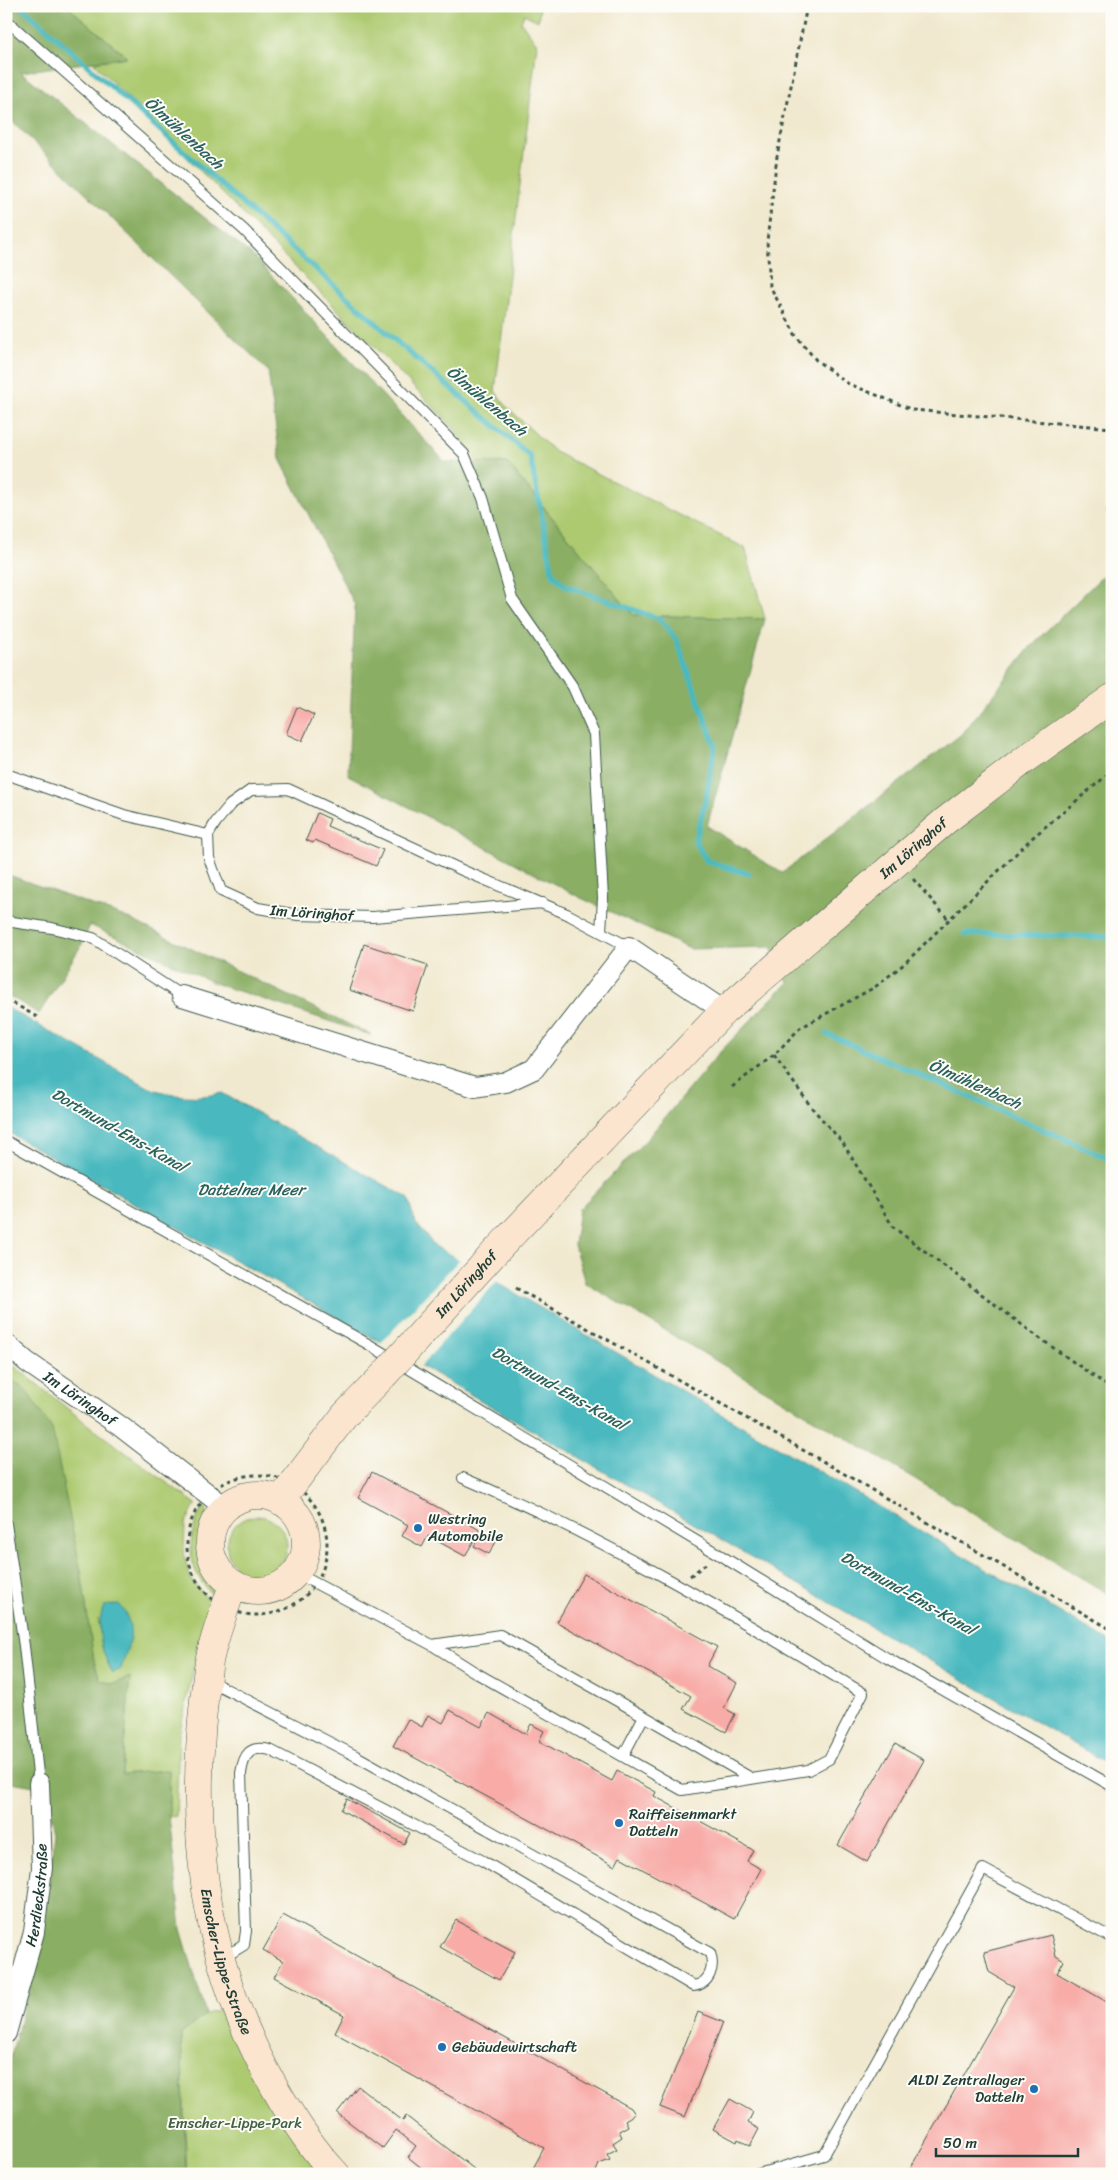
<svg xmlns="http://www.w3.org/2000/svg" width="1118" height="2180" font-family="Sriracha,sans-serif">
  <rect width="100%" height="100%" fill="#fdfcf7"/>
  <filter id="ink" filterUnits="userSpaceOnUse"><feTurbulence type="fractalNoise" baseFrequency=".02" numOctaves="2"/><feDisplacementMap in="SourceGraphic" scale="10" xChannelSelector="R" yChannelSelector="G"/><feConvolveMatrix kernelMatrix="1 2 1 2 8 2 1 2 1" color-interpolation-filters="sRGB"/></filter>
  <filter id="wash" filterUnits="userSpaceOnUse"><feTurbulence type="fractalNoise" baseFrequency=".0096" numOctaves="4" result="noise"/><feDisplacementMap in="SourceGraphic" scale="20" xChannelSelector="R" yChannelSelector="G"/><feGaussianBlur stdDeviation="1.12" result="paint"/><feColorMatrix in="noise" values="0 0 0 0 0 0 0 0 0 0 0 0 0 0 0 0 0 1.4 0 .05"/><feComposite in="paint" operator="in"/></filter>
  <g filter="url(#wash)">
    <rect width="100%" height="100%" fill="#f1e9cf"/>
    <path fill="#adca71" stroke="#668452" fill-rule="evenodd" d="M67,6H540L538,21L524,14L521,22L537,44L495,391L507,407L555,452L745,548L765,619L633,615L507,463H478L453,427L93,62L127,57Z
      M13,1365L92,1428L196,1504L185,1524L184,1556L191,1580L211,1603L204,1622L179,1735L176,1817L169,1816V1770L122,1774L130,1677L113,1684L100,1679L94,1661L81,1572L69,1518L8,1377ZM98,1619L114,1673L107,1662Z
      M204,1503L208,1518C199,1535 199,1552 207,1570C212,1582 218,1586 216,1599C185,1568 185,1541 204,1503Z
      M227 1546a30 30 0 1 1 60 0a30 30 0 1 1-60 0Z
      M235,2006L333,2174H187L181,2034L206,2014Z"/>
    <path fill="#8aae63" stroke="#54764c" d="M6,6H67L127,57L21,72L253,256L445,462L507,463L633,615L765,619L707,826L782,873L963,733L1032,645L1112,567V1596L585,1283L574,1245L579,1209L646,1140L719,1053L788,982L771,947L690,949L581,898L348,775L355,605L280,459L268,371L6,115Z
      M6,874L125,917L371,1035L214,983L90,925L82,944L39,1014L6,994Z
      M6,1375L25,1389L52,1429L81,1572L94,1661L100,1679L113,1684L130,1677L122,1774L169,1770V1816L181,1929L206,2014L181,2034L186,2174H6V2075L40,1945L55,1833L45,1788L6,1781Z"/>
    <path fill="#49b9bf" stroke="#347b7a" d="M6,1007L150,1088C176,1097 195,1099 222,1093L408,1198L415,1222L435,1246L1112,1643V1766L361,1331L6,1131Z
      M119,1604C138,1628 129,1642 121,1669L113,1673C101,1654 95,1627 104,1606Z"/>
    <path fill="#f1e9cf" d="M460,1259L497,1281L419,1368L379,1345Z"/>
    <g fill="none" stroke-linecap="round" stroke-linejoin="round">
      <path stroke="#49b9bf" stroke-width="5.5" d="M21,6L404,348L530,456L553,574L566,586L660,619L677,641L715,746L706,798L695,842L707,861L749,874
        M965,934L1112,937
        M827,1034L1112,1160"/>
    </g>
    <g id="blocks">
      <path fill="#f8aba7" d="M297,707L314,715L302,741L286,734Z
        M317,813L330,819L327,826L383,850L376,866L315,840L313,843L306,840Z
        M364,944L428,965L413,1011L349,990Z
        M372,1472L480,1530L465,1556L428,1536L422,1547L402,1536L408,1525L358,1498Z
        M482,1532L497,1540L489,1554L474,1546Z
        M584,1574L717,1647L707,1666L737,1683L724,1708L735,1714L726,1732L683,1709L691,1696L557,1622Z
        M450,1710L481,1727L489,1713L526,1734L531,1724L544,1731L539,1741L612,1781L617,1771L656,1792L654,1796L753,1850L747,1861L761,1869L734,1919L620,1857L615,1866L393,1746L408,1719L422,1727L428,1715L443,1723Z
        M895,1744L924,1760L867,1862L838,1845Z
        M347,1799L410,1833L404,1844L341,1810Z
        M283,1915L631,2108L635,2114L625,2120L628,2126L619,2131L622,2137L613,2143L617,2149L607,2154L610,2160L599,2164L595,2174H530L544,2148L335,2033L344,2015L274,1977L283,1961L263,1950Z
        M456,1920L515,1952L499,1980L440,1947Z
        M1051,1935L1056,1956L1064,1961L1057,1973L1112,2005V2174H907L1014,1987L989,1972L984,1952Z
        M698,2012L723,2022L685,2117L660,2107Z
        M358,2086L403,2121L406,2116L474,2169L470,2174H429L408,2157L416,2146L396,2130L383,2148L337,2113Z
        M730,2099L753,2112L748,2123L759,2129L750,2146L738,2139L737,2142L713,2129Z"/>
    </g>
  </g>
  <g filter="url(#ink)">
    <use href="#blocks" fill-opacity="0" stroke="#3e574b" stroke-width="1"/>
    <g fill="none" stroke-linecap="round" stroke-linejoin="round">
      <g stroke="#3e574b" stroke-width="12">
        <path id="lane" d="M6,20L244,230L464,454L483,498L512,599L573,687L594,734L603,898L601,931
          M1112,511V516
          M6,774L124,815L208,835
          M543,903L373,917L298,915L258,908L221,891L209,858L208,835L216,822L230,805L251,790L288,789L464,871L567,914L629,947
          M6,921L52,928L93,938L182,996
          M6,1141L368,1344L718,1554L887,1658L1112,1786
          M6,1524L24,1646L39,1783
          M296,1573L432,1645L478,1674L682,1790L808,1770L829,1759L863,1693C733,1615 603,1537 463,1478
          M432,1645L500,1635L644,1716L751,1778
          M216,1684L356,1756L710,1953C715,1967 710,1984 693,1986L483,1861L270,1750C250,1745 244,1754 241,1773L246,1931L244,1945L223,1958
          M623,1756L644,1716
          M758,2174L824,2155L983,1869L1112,1938"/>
      </g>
      <g stroke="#3e574b" stroke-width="22">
        <g id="street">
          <path d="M182,996L475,1087L506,1082L534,1069L629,947L724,1011"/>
          <path id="s1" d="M6,1344L27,1362L120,1426L226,1508"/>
          <path id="s2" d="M6,2033L34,1932L42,1868L39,1783"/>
        </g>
      </g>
      <g stroke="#3e574b" stroke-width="29">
        <g id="secondary">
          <path id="s3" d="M498,1249L724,1011L945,821L1023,761L1112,698"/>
          <circle cx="258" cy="1543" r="48"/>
          <path d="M280,1501L345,1415L383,1376"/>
          <path id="s4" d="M233,1584C225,1611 212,1639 208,1668C187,1816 199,1956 275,2088C292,2118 312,2149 336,2174"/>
        </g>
      </g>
      <path stroke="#3e574b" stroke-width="3" stroke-dasharray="4 4" stroke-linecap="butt" d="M807,6L777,156L767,241L770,286L796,336L816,360L847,383L913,410L1112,428
        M913,879L949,920
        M6,999L37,1017
        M774,1055L812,1108L843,1143L893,1227L1038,1337L1112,1389
        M732,1087L774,1055L800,1028L875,987L904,964L1032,838L1112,771
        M516,1288L824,1462L1112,1630
        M187 1545a70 70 0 1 1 140 0a70 70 0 1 1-140 0Z
        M690,1576L707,1563"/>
      <use href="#lane" stroke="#fff" stroke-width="10"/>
      <use href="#street" stroke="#fff" stroke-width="20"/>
      <use href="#secondary" stroke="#fce5cf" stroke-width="28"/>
      <g stroke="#3e574b" stroke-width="29" stroke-linecap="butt">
        <g id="secondary-bridge">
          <path id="s5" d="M383,1376L498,1249"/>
        </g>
      </g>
      <use href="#secondary-bridge" stroke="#fce5cf" stroke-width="28"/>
    </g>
  </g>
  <g fill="#1f6fb2" stroke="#fdfcf7" stroke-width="2">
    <circle cx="418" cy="1528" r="5"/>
    <circle cx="619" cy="1823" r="5"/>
    <circle cx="442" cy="2047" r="5"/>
    <circle cx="1034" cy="2089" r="5"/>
  </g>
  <g text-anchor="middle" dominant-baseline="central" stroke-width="4" stroke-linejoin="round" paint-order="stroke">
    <g font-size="15" fill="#1f3d34" stroke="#fdfcf7">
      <text stroke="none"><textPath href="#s3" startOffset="578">Im Löringhof</textPath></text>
      <text transform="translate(312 913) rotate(4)">Im Löringhof</text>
      <text stroke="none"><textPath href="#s5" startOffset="124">Im Löringhof</textPath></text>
      <text stroke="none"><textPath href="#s1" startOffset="92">Im Löringhof</textPath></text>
      <text stroke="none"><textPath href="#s2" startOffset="142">Herdieckstraße</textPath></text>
      <text stroke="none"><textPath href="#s4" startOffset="385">Emscher-Lippe-Straße</textPath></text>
    </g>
    <g font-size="15" fill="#1f3d34" stroke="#fdfcf7" text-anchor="start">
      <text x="428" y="1519">Westring<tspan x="428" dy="17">Automobile</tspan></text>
      <text x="629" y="1814">Raiffeisenmarkt<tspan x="629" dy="17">Datteln</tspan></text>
      <text x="452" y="2047">Gebäudewirtschaft</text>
      <text x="1024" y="2080" text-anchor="end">ALDI Zentrallager<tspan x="1024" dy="17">Datteln</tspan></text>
    </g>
    <g font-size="15" fill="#426043" stroke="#fdfcf7">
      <text x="235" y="2123">Emscher-Lippe-Park</text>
    </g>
    <g font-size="16" font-style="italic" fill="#2c625e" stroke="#fdfcf7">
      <text transform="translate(184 133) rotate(42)">Ölmühlenbach</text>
      <text transform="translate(487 401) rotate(40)">Ölmühlenbach</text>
      <text transform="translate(975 1084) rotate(24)">Ölmühlenbach</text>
      <text transform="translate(119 1130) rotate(30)">Dortmund-Ems-Kanal</text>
      <text x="251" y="1189">Dattelner Meer</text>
      <text transform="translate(559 1388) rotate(30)">Dortmund-Ems-Kanal</text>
      <text transform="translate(908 1593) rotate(30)">Dortmund-Ems-Kanal</text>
    </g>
  </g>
  <rect width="1118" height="2180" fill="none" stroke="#fdfcf7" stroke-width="25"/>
  <path d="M936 2148v8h142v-8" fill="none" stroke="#1f3d34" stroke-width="2.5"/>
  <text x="943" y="2148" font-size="15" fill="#1f3d34" stroke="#fdfcf7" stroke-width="4" paint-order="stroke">50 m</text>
</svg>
